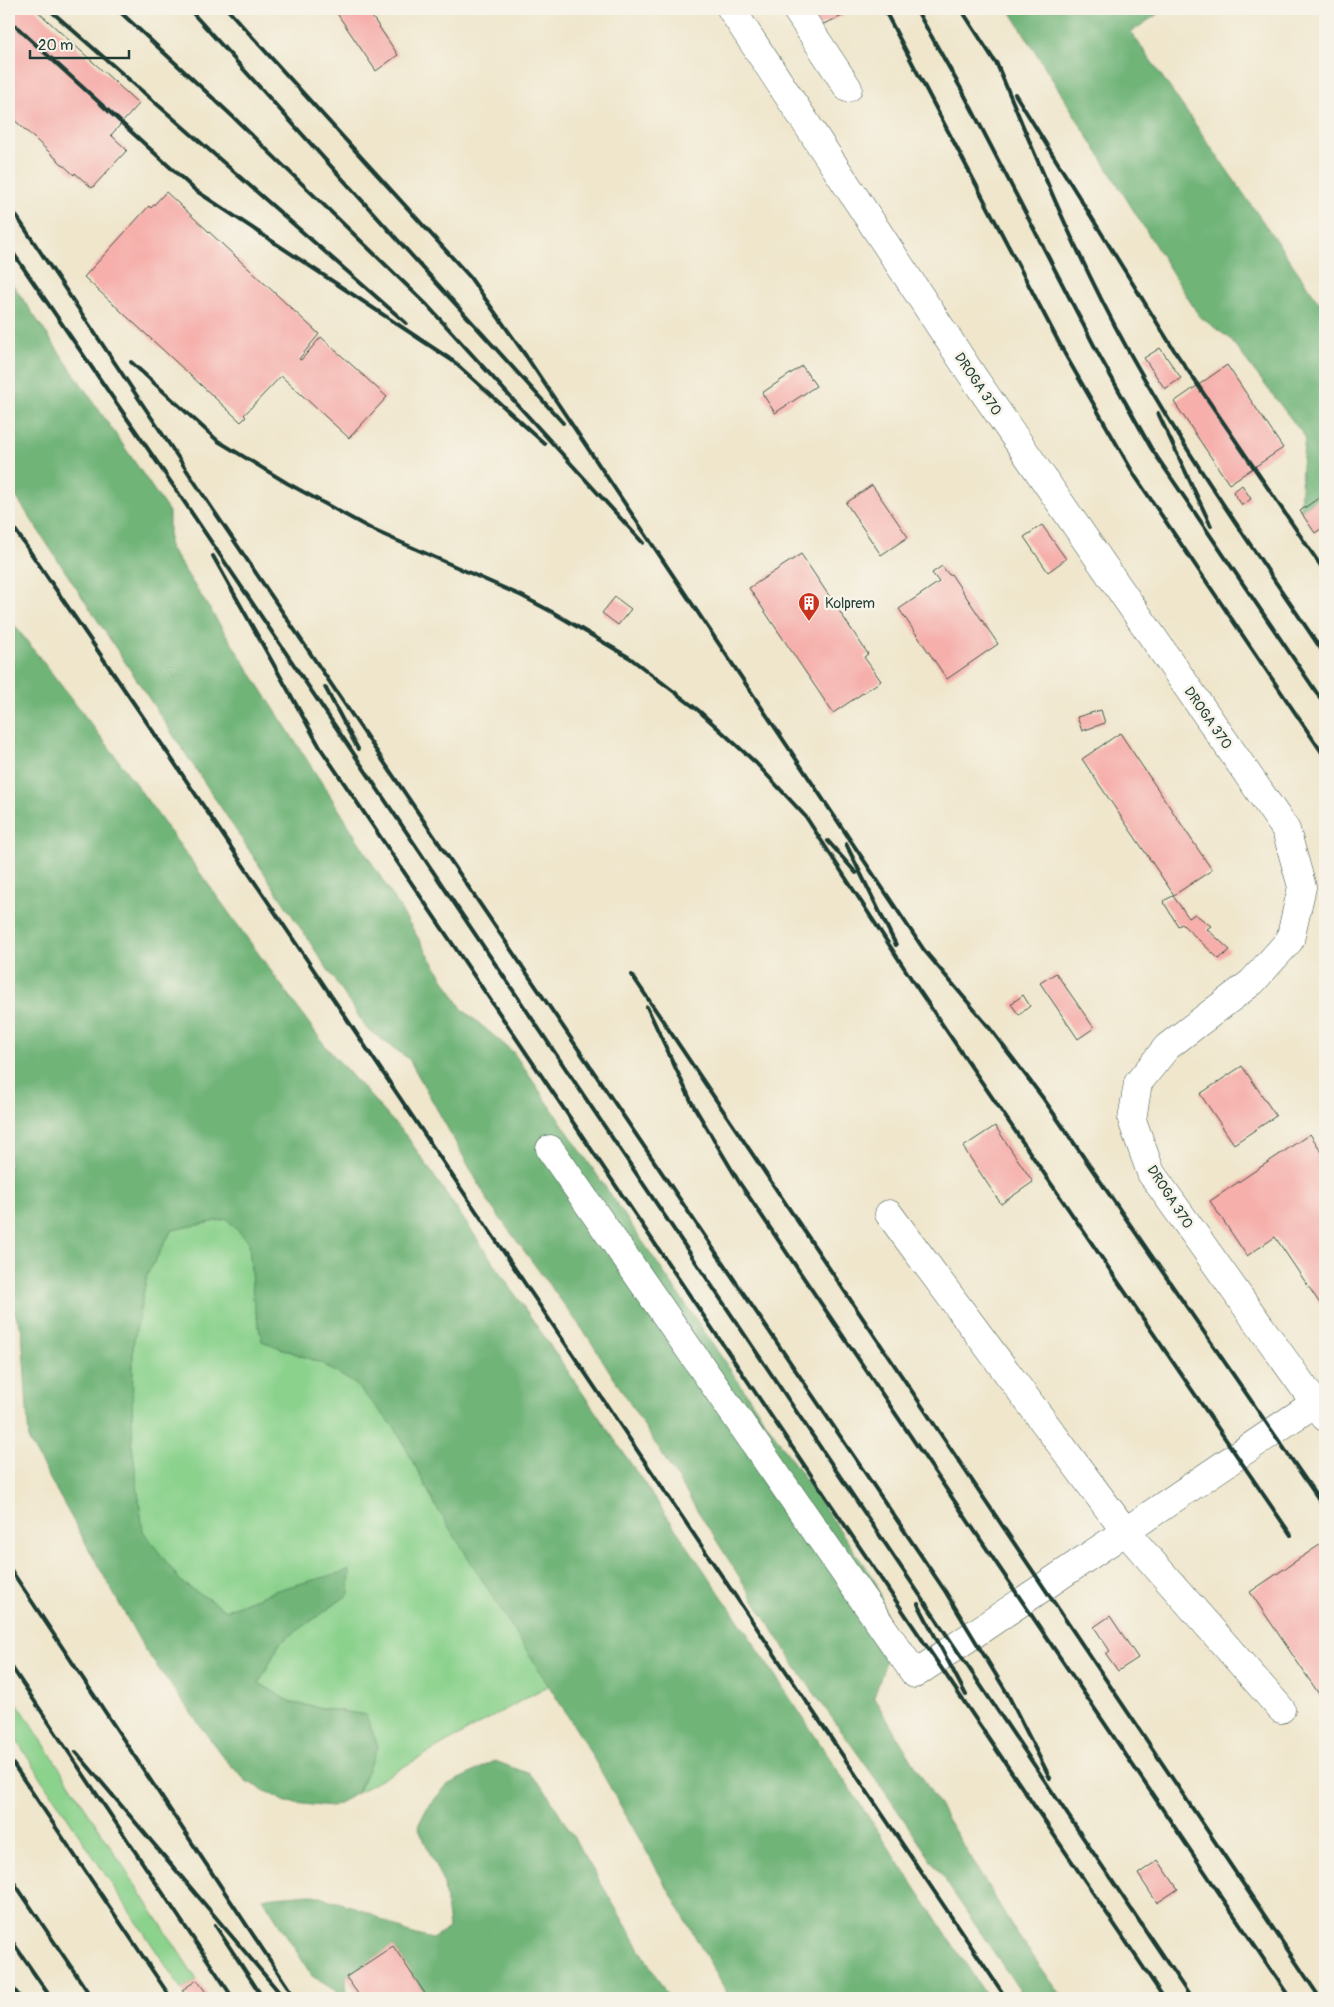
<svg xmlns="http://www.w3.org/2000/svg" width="1334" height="2007" font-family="Pangolin,sans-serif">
  <rect width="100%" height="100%" fill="#f7f3e8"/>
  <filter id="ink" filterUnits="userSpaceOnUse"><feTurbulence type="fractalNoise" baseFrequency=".02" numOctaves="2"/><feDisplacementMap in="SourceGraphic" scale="10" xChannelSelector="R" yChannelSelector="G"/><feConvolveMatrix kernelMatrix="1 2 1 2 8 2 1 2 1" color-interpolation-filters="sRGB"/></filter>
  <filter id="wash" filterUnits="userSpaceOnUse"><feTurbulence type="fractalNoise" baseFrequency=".0096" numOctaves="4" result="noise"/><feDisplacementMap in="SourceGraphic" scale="20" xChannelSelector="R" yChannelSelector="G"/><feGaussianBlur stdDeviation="1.12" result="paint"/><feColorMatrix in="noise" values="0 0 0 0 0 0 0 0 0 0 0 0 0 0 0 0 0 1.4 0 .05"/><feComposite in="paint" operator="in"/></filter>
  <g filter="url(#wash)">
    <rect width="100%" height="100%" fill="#efe6cc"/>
    <path fill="#8bd28d" stroke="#558860" d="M227,1219L249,1242L253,1298L262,1341L323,1364L356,1384L396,1429L437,1508L549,1685L357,1793L378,1747L366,1715L292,1703L259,1683L280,1643L349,1594L277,1590L226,1610L182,1583L143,1532L132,1445L133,1345L147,1275L172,1230Z
      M9,1690L197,1980L182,1990L9,1729Z"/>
    <path fill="#70b478" stroke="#487856" d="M1009,9H1165L1131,32L1325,311V499L1322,495L1300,511L1302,466L1305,437L1230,339L1199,316Z
      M9,279L169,512V546L338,808L462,1009L513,1052L876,1583L893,1638L874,1698L1017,1934L1063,1998H1025L883,1789L802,1676L588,1337L491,1206L409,1059L367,1029L9,486Z
      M9,618L108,746L326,1047L408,1138L751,1639L988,1998H730L586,1745L437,1508L396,1429L355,1384L323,1364L262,1341L253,1298L249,1242L227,1219L172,1230L147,1275L133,1345L132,1445L143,1531L182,1583L226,1610L277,1590L350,1570L349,1594L280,1643L259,1683L292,1703L366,1715L378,1747L357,1793L331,1807L286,1802L246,1781L223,1757L145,1650L29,1441L22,1330L9,1300Z
      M495,1761L530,1774L546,1791L669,1998H428L393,1946L346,1977L347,1998L312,1976L263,1898L310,1894L361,1909L406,1932L432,1939L449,1928L444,1885L418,1826L427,1808L447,1785Z"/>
    <g id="blocks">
      <path fill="#f6afab" d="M9,9H35L139,104L111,135L127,150L92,188L75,173L74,175L9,115Z
        M334,9H367L398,55L376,71Z
        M807,9H842L845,15L816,27Z
        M166,192L319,334L299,359L301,360L321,337L387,397L349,438L281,376L244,415L246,417L241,422L84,277L149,206L151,208Z
        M1160,348L1181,378L1165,389L1144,358Z
        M1227,365L1283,448L1229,484L1174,402Z
        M802,366L816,386L775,413L762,393Z
        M872,485L908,537L881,555L846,503Z
        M1242,485L1251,499L1242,505L1233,492Z
        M1323,495L1325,499V507L1321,510L1325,516V526L1315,533L1300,511Z
        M1042,525L1066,559L1048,572L1024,537Z
        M801,554L868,654L864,657L881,681L833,713L749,588Z
        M942,566L949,575L951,574L998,644L947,679L899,609L939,582L932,573Z
        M615,597L631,609L618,625L602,613Z
        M1101,710L1105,723L1082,731L1077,717Z
        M1120,733L1212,870L1174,895L1082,759Z
        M1173,896L1189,918L1195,914L1211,926L1207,929L1230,950L1219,959L1182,924L1178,926L1163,901Z
        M1056,973L1094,1028L1078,1039L1040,983Z
        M1023,995L1030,1006L1019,1015L1011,1004Z
        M1242,1066L1276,1116L1234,1144L1200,1094Z
        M995,1126L1033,1182L1001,1204L963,1147Z
        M1310,1134L1325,1157V1203L1319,1207L1325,1216V1311L1275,1237L1247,1256L1210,1201Z
        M1324,1542L1325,1543V1703L1250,1592Z
        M1110,1616L1138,1658L1118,1671L1106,1654L1110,1651L1094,1627Z
        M1158,1860L1178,1889L1157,1903L1138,1874Z
        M393,1946L428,1998H361L346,1977Z
        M197,1980L210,1998H187L182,1990Z"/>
    </g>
  </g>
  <g filter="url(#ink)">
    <use href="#blocks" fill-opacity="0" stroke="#3e564b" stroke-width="1"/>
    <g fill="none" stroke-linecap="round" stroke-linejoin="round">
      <g stroke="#3e564b" stroke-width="29">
        <path id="minor" d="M731,9L974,378L1286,830L1302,887L1290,940L1252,982L1167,1047L1138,1083L1132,1120L1151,1173L1325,1417
          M796,9L848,88
          M550,1149L915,1674L1315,1403
          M889,1214L1125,1531L1281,1709"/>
      </g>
      <path stroke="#3e564b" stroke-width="3" stroke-dasharray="4 4" stroke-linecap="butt" d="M9,1337L11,1340L9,1341"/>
      <use href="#minor" stroke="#fff" stroke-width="28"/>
      <path stroke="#1f3d34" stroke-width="4" d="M117,9L229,113L427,305L643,543
        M189,9L563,423
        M227,9L469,276L526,356L924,950L988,1026L1043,1098L1325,1508
        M884,9L1066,356L1135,476L1325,757
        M916,9L964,94L1099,355L1151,448L1325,705
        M961,9L999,68
        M51,11L406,323
        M9,20L195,190L453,361L545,444
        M996,62C1037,159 1077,258 1128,350C1187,456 1258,555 1325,655
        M1015,94L1174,350L1325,572
        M9,205L214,511L945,1591L1007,1693L1050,1778
        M9,247L179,494L1191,1998
        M131,362L218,441L287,483L373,530L522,596L554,613L630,658L698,710L756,763L806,817L914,983L1291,1535
        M1158,413L1211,526
        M9,521L165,749L1006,1998
        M213,556L321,749L1164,1998
        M325,687L358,749
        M828,841L856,873
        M846,844L896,945
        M632,975L1320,1998
        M647,1007L692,1103L739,1182L1290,1998
        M9,1567L295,1998
        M918,1604L966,1695
        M9,1663L233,1998
        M76,1752L284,1998
        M9,1758L171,1998
        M9,1875L92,1998
        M215,1925L263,1998
        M9,1937L51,1998
        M9,1982L20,1998"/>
    </g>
  </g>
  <defs>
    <g id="building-pin" transform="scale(1.125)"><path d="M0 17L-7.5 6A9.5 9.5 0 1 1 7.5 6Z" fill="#c8321e" stroke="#f7f3e8"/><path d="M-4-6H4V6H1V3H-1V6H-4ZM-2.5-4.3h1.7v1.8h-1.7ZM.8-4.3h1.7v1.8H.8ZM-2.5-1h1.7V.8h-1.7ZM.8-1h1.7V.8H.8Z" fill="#fff"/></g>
  </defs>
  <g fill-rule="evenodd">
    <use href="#building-pin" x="809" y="603"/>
  </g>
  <g text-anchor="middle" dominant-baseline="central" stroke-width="5" stroke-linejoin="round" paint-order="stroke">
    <g font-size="14" fill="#1f3d34" stroke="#f7f3e8">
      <text transform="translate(978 384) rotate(56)">DROGA 370</text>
      <text transform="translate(1208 718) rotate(55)">DROGA 370</text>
      <text transform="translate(1170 1197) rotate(57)">DROGA 370</text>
    </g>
    <g font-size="14" fill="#1f3d34" stroke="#f7f3e8" text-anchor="start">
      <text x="825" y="603">Kolprem</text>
    </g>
  </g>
  <rect width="1334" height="2007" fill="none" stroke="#f7f3e8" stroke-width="30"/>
  <path d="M30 50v8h99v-8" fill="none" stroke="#1f3d34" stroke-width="2.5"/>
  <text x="38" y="50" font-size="15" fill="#1f3d34" stroke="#f7f3e8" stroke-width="4" paint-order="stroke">20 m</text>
</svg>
